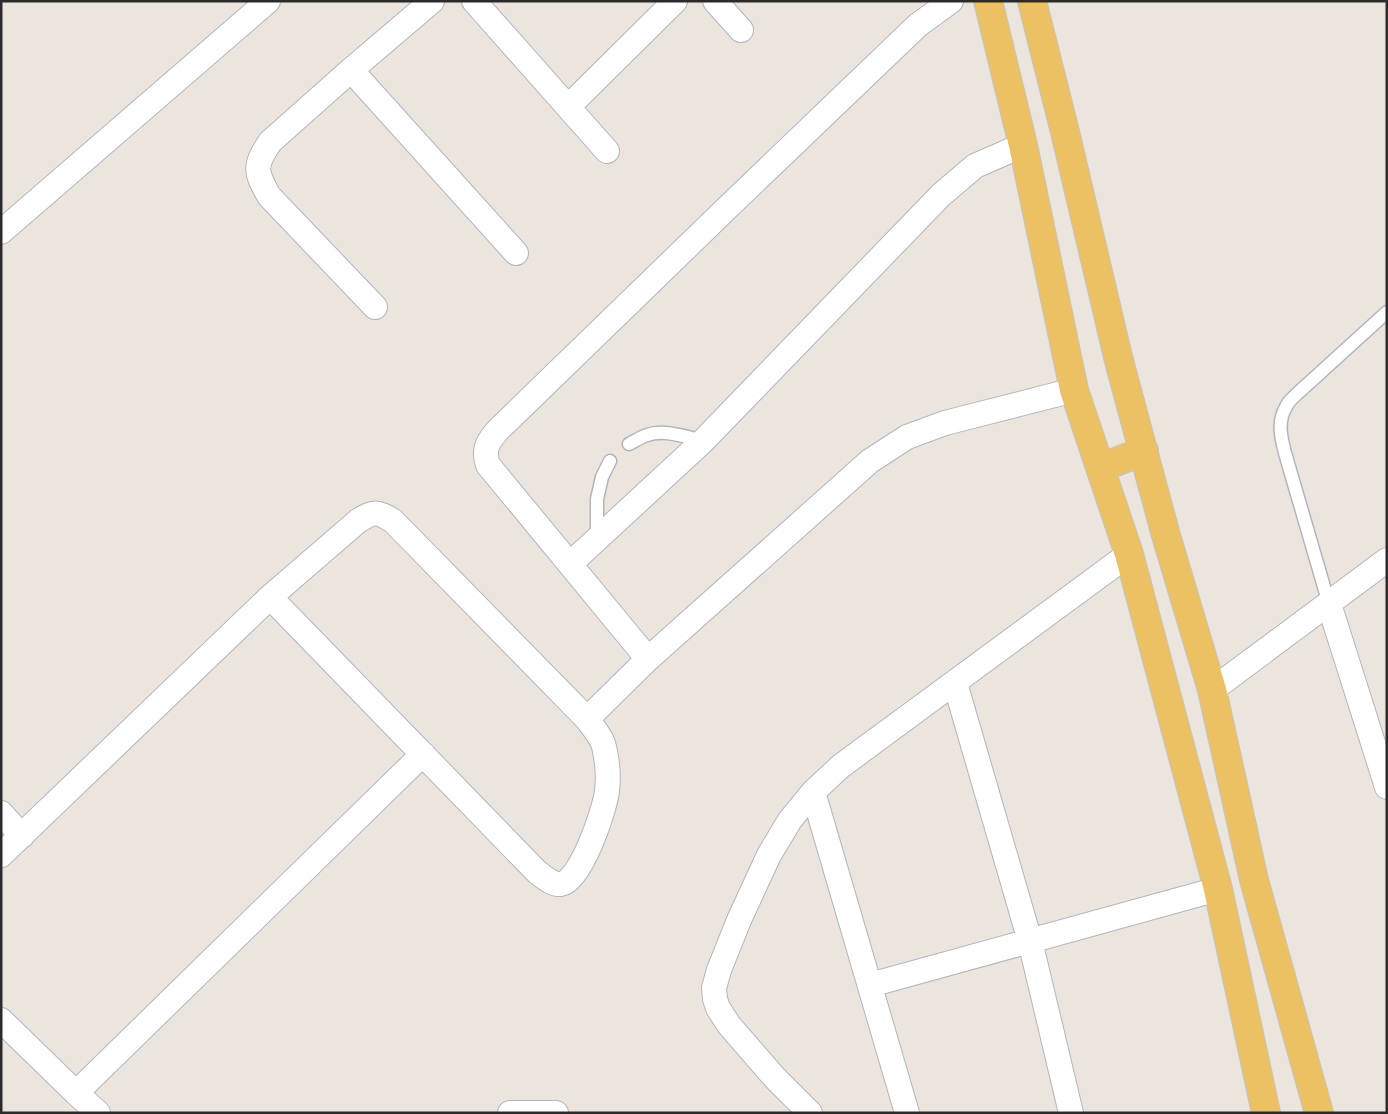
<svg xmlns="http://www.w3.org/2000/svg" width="1388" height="1114" font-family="'PT Sans Narrow',sans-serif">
  <rect width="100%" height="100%" fill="#ece5de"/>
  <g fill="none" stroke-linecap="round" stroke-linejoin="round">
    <g stroke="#b1b5be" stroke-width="15">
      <path id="lane" d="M629,444C635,441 641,437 647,435C665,429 686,437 703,441
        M597,538V499L602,477L610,461
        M1329,604L1285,453C1281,437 1277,422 1286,407C1288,401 1295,396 1299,392L1387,312"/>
    </g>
    <g stroke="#b1b5be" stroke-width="26">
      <path id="street" d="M474,1L607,151
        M715,1L741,30
        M351,70L516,253
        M568,107L675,1
        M1,232L268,1
        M375,307L269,196C255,171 254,166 270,142L351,70L432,1
        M570,564L703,441L941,195L975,166L1023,145
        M1329,604L1387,787
        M648,659L488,465C483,450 487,443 497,431L727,208L918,25L951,1
        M955,683L1030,941L1071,1113
        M1212,690L1387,560
        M587,719L648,659L870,461L907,437L945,423L1074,390
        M813,792L907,1113
        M1,813L22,836
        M1,855L270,597L358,521C374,511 377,511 393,521L587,719C592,726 598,733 602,741C605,747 606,757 607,764C608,772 608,782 607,791C605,809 581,881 561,884C552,885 544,877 537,872L270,597
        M870,985L1218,889
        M1,1020L76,1093L98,1113
        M76,1093L423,754
        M510,1113H556
        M810,1113L775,1078L729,1025L718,1008L715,999L714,988L719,970L739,920L769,855L790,820L813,792L841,766L1129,554"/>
    </g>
    <g stroke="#c4c4c4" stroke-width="30">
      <path id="primary" d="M988,1L1023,145L1074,390L1129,554L1218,889L1266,1113
        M1032,1L1065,132L1119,361L1165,532L1212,690L1254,880L1319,1113
        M1100,468L1144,451"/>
    </g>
    <use href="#lane" stroke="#fff" stroke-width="12"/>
    <use href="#street" stroke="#fff" stroke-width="24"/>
    <use href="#primary" stroke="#ecc163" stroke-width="28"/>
  </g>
  <rect width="1388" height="1114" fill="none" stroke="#2b2b2b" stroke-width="5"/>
</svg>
